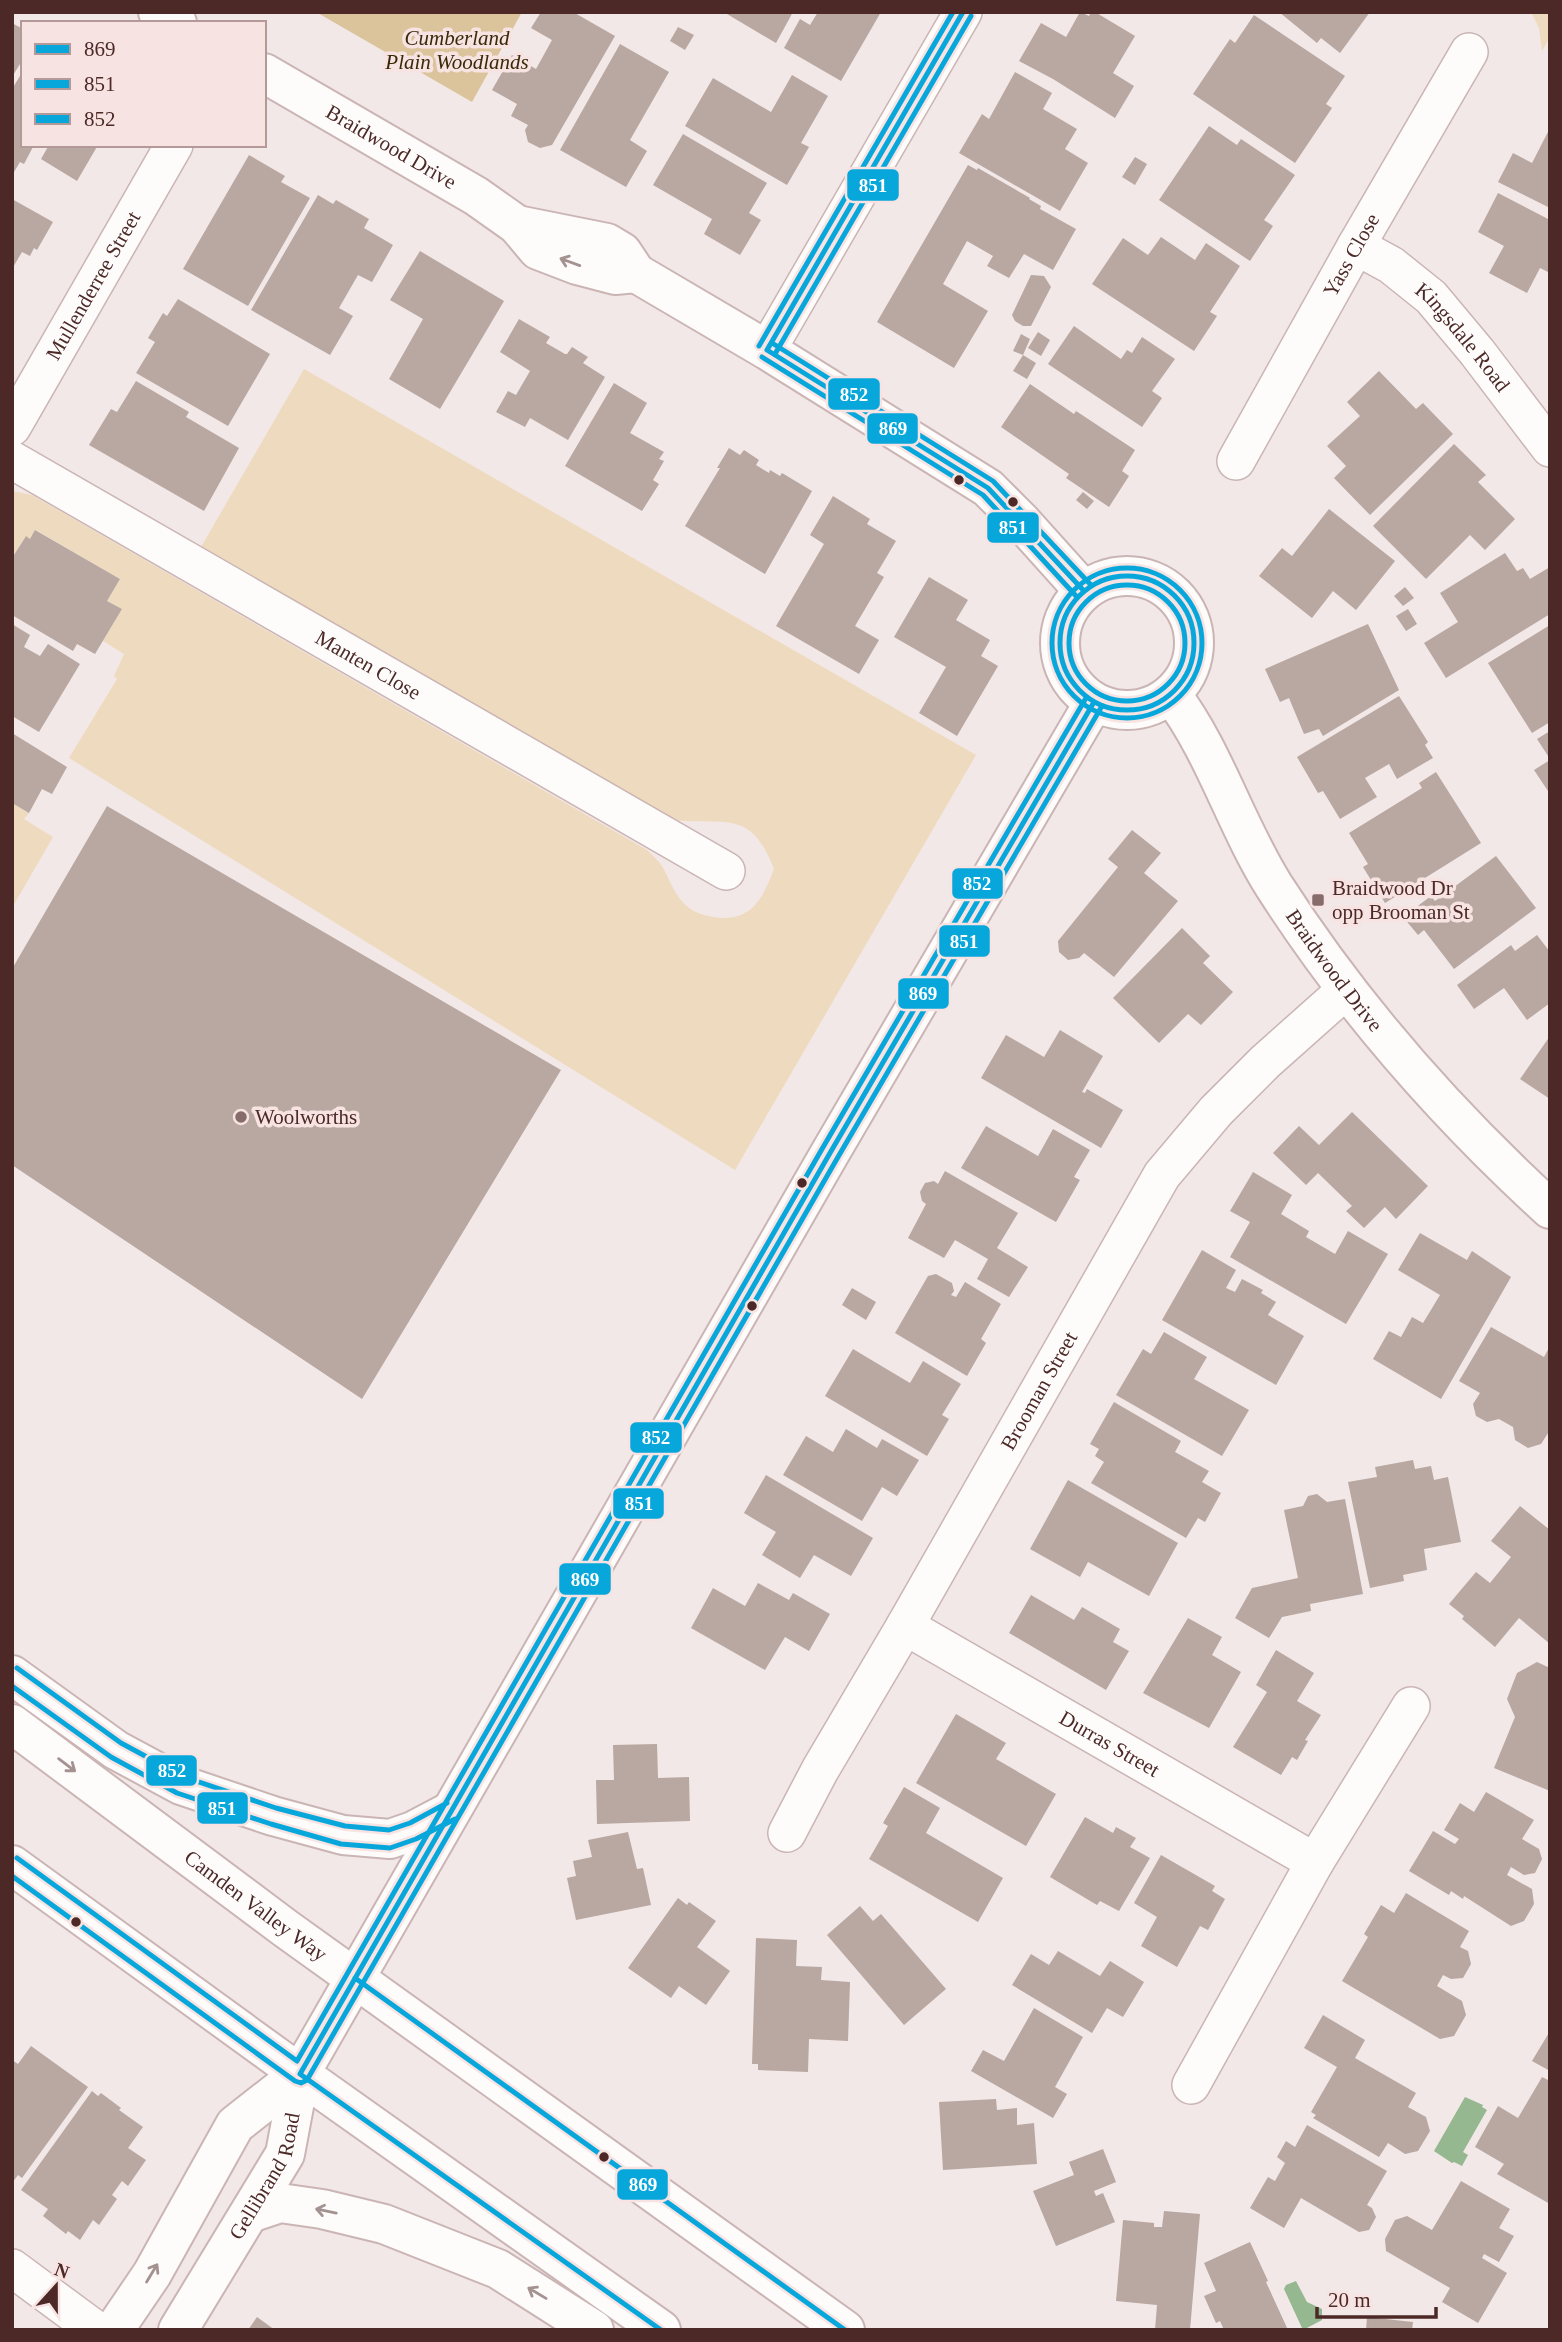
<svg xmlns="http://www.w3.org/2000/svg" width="1562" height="2342" font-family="'Times New Roman',serif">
  <rect width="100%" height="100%" fill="#f2e8e7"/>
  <path fill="#eedabe" d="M1531,12H1550V37L1542,51L1539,28Z
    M304,369L976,755L735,1170L69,758L117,679L114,676L124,654L103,641L122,609L107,601L120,579L36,530L30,539L25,537L12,558V491L32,495L647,850C652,855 658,860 662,866C670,880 675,897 688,907C695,913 704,915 713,917C751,923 762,900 774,869C750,808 728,826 674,820L201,547Z
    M12,803L29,813L24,819L53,837L12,908Z"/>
  <path fill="#dbc39b" d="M316,12H522L472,102Z"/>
  <path fill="#95b890" d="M1465,2097L1483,2105L1482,2107L1487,2110L1463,2152L1468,2155L1462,2166L1454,2162L1452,2163L1434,2151Z
    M1296,2281L1307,2302L1322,2309V2320L1305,2329L1302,2328L1284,2289L1286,2285Z"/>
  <path fill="#b9a7a1" d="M541,12H573L615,36L552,145L540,148L528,142L525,130L528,125L511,116L517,104L492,90L512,55L536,69L552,40L531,28Z
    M728,12H793L776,43L727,14Z
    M818,12H881L841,81L784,48L800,19L810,25Z
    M1080,12L1089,16L1091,12H1095L1135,36L1113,73L1134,86L1115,118L1053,79L1019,61L1041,23L1066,37Z
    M1279,12H1370L1340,53L1321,38L1317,43Z
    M1254,15L1345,76L1326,104L1332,108L1295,163L1193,94L1230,39L1235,43Z
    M12,23L23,29V59L12,77Z
    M678,27L694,35L685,50L670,41Z
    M620,44L669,72L630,140L647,151L626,187L560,150Z
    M23,71V145H34L24,164L20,162L14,172L12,171V89Z
    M1015,72L1052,93L1043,109L1077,129L1065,149L1088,163L1060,211L959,153L982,114L989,119Z
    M792,75L828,96L801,143L809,147L787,185L685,126L713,78L771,112Z
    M1209,126L1237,145L1241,139L1295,175L1264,220L1273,226L1250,261L1159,200Z
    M1550,128V208L1498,182L1513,153L1532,163Z
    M683,134L767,183L749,213L761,220L740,255L704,234L712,219L653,185Z
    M49,145H98L77,181L41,159Z
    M249,155L285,176L281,182L310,198L248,306L183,269Z
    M1135,157L1147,164L1135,185L1122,177Z
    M968,165L977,170L978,168L1030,198L1029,199L1041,206L1040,209L1076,229L1053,270L1024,254L1009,278L987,266L993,256L967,241L943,284L988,311L954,368L877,322Z
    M1498,193L1550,220V273L1540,268L1527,293L1489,273L1504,246L1478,232Z
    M318,195L333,204L336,200L369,219L364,228L393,245L372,282L358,275L339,308L353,316L330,355L251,310Z
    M12,199L53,222L37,250L34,248L30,256L22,252L12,269Z
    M1161,237L1195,260L1206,243L1240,266L1210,312L1217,316L1194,351L1092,284L1123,238L1148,255Z
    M420,251L504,301L440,409L389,379L423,319L390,300Z
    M1031,275L1044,276L1051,287L1031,326H1023L1015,321L1012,315Z
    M178,299L270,354L228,426L136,373L155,342L148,338L163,313L167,316Z
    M519,319L550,337L546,343L565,354H567L572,347L588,357L583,363L605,377L568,440L530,418L525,427L496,412L508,391L516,395L530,371L500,352Z
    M1074,326L1121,359L1127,350L1132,353L1142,337L1175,359L1152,391L1162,398L1142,427L1048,364Z
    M1038,332L1050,340L1041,356L1028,348Z
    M1021,334L1030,339L1023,355L1013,351Z
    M1023,355L1036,363L1027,379L1013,371Z
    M1379,371L1416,409L1423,403L1453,434L1370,515L1334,478L1346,466L1327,446L1360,416L1347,402Z
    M136,381L189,412L186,417L239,448L204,511L89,445L111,409L117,412Z
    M614,383L647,403L630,433L664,452L659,459L664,461L653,480L659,484L642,511L565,466Z
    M1030,384L1074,414L1076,411L1135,450L1122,471L1129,476L1109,507L1066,478L1069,474L1001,427Z
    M1454,444L1486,475L1478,482L1515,519L1485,550L1470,535L1426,579L1373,526Z
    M729,448L740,455L744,450L759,460L756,465L769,473L770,470L780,476L782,473L812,491L765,574L685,526L720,468H717Z
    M1083,492L1094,501L1087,509L1076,500Z
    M833,496L870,519L867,524L896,541L877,573L884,577L855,626L879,640L859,674L776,626L824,544L810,535Z
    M1329,509L1395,561L1356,610L1333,591L1312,618L1259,576L1282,548L1292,556Z
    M35,530L120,579L107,601L122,609L95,654L77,644L73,651L12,615V558L26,536L30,539Z
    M1505,553L1517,571L1523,568L1530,579L1550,567V614L1446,678L1424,643L1458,622L1440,593Z
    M929,577L968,600L956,620L990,640L981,656L998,666L957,736L919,713L946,667L894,637Z
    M1405,587L1414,598L1403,606L1394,596Z
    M1408,609L1417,624L1406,631L1396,616Z
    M12,624L30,635L24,647L40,656L48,644L80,664L39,732L12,716Z
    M1368,624L1399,690L1323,736L1319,729L1304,734L1289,698L1280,702L1265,669Z
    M1550,625V722L1532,733L1488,663Z
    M1399,696L1428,742L1425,745L1433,758L1397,779L1389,764L1365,778L1377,797L1340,819L1323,791L1318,793L1297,757Z
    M1550,731V759L1537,739Z
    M12,733L67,767L52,794L42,789L29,813L12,803Z
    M1550,760V794L1534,770Z
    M1436,772L1481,843L1385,903L1363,867L1368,864L1349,833L1422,788L1419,783Z
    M107,806L561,1070L362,1399L12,1165V969Z
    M1132,830L1161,853L1144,873L1178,901L1114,977L1084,953L1079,958L1068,960L1059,952L1058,941L1118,867L1108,859Z
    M1496,856L1536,908L1454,969L1424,930L1418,935L1403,917L1431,896L1435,901Z
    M1182,928L1210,956L1203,963L1233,992L1201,1025L1188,1014L1159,1043L1113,998Z
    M1537,935L1550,952V1003L1527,1020L1504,988L1474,1009L1457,985L1511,945L1515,951Z
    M1060,1030L1103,1056L1082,1092L1085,1093L1087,1089L1123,1110L1101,1148L981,1078L1006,1035L1044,1057Z
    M1550,1036V1099L1520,1079Z
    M1352,1112L1428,1186L1396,1219L1385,1207L1364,1228L1346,1211L1352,1206L1318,1173L1306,1185L1273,1153L1299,1126L1319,1145Z
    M986,1126L1038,1156L1053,1129L1090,1150L1074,1177L1080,1180L1056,1222L961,1168Z
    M945,1171L1018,1213L997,1248L1028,1267L1009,1297L977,1279L988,1259L955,1240L944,1258L908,1238L926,1204L922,1201L920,1192L925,1183L934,1181L938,1184Z
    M1253,1172L1292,1195L1281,1214L1309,1231L1306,1237L1335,1254L1348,1231L1388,1254L1346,1324L1230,1257L1250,1222L1230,1211Z
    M1420,1233L1467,1260L1472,1251L1511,1277L1441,1399L1373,1359L1389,1331L1401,1337L1412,1317L1423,1323L1440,1295L1398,1270Z
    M1202,1250L1236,1270L1226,1288L1235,1292L1242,1279L1263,1290L1261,1293L1276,1302L1268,1315L1304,1336L1276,1385L1162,1320Z
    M936,1274L952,1283L954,1291L951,1295L956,1297L965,1282L1001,1304L981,1339L986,1343L967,1376L895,1333L928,1276Z
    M852,1288L876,1302L866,1320L842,1305Z
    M1491,1327L1544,1357L1550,1346V1430L1541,1444L1528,1448L1515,1440L1513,1427L1499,1419L1487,1422L1476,1416L1473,1404L1480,1393L1459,1381Z
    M1164,1332L1207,1357L1194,1379L1249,1410L1222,1456L1116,1395L1143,1349L1151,1354Z
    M853,1349L910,1383L923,1361L961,1384L942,1415L949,1419L927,1456L825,1396Z
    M1114,1402L1181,1441L1175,1452L1209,1471L1202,1482L1221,1493L1205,1522L1198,1518L1186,1538L1091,1483L1104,1462L1095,1456L1099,1449L1090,1444Z
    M846,1429L877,1448L882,1439L919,1460L897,1496L882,1487L862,1521L783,1475L806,1436L833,1452Z
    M1413,1460L1415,1469L1431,1466L1434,1480L1448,1477L1461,1542L1424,1549L1427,1570L1403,1575L1404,1581L1370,1588L1348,1482L1377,1477L1375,1467Z
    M766,1475L873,1538L851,1576L814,1555L800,1578L762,1555L776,1532L744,1513Z
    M1068,1480L1178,1543L1149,1596L1088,1562L1080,1577L1030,1549Z
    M1317,1494L1327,1502L1345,1499L1363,1594L1310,1604L1311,1611L1282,1617L1269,1638L1235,1618L1252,1588L1298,1578L1284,1510L1303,1506L1308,1496Z
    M1520,1506L1550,1530V1644L1519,1618L1495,1647L1462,1619L1464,1616L1449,1604L1476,1572L1490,1583L1511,1557L1491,1541Z
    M758,1583L789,1600L793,1593L830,1614L809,1651L785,1637L765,1670L691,1628L713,1588L745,1606Z
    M1031,1595L1074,1620L1082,1607L1120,1629L1113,1642L1129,1651L1106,1690L1009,1633Z
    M1188,1618L1222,1637L1212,1655L1241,1672L1209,1728L1143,1693Z
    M1276,1650L1314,1673L1297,1701L1321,1715L1305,1740L1308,1741L1297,1760L1292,1757L1281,1775L1233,1747L1267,1692L1256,1685Z
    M1537,1662L1550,1668V1791L1494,1768L1515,1717L1507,1699L1517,1673Z
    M956,1714L1006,1743L996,1759L1056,1794L1026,1846L916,1783Z
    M657,1744L658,1778L689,1777L690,1821L597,1824L596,1780H614L613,1745Z
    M904,1787L940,1808L926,1833L1003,1878L978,1922L869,1859L888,1826L883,1823Z
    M1486,1792L1534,1820L1522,1839L1539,1849L1542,1859L1535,1873L1524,1875L1511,1867L1507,1875L1532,1889L1534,1904L1524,1921L1511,1926L1464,1896L1463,1899L1451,1891L1449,1895L1409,1871L1433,1831L1455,1844L1459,1839L1444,1830L1460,1803L1474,1812Z
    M1085,1817L1113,1833L1116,1827L1136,1838L1130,1847L1150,1858L1119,1911L1100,1901L1097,1905L1050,1877Z
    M628,1832L637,1869L643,1868L651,1905L576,1920L567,1878L576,1876L573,1861L592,1857L588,1840Z
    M1161,1855L1215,1886L1212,1891L1225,1899L1208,1930L1200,1926L1177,1967L1141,1946L1157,1917L1134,1903Z
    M1406,1893L1469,1931L1460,1947L1468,1951L1471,1964L1463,1978L1451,1979L1443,1975L1437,1986L1462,2001L1466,2015L1454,2036L1440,2039L1342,1981L1368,1937L1364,1934L1381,1905L1394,1913Z
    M678,1898L687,1905L689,1902L716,1921L697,1947L730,1971L706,2005L679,1986L671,1998L628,1968Z
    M860,1906L873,1921L881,1914L946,1989L904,2025L827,1935Z
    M756,1938L797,1940L796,1966L822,1967L821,1980L850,1982L848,2041L809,2039L808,2072L758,2070V2064H752Z
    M1058,1951L1100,1976L1110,1961L1144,1982L1123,2017L1107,2008L1092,2033L1012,1985L1031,1954L1049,1965Z
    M1034,2008L1083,2037L1055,2087L1067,2094L1053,2118L971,2071L983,2050L1004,2061Z
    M1323,2015L1365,2040L1355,2058L1416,2093L1408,2107L1426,2117L1430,2131L1418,2151L1405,2154L1388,2143L1379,2157L1313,2118L1316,2115L1311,2112L1337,2067L1304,2048Z
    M1550,2031V2071L1532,2061Z
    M31,2046L88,2087L22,2178L18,2175L12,2183V2060L18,2064Z
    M1542,2077L1550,2081V2204L1497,2174L1504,2164L1475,2147L1498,2106L1518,2118Z
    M92,2091L98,2096L101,2093L121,2108L119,2110L143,2127L128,2148L146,2160L128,2186L122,2181L112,2195L117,2199L99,2225L93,2220L80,2240L68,2231L66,2234L43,2216L48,2209L21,2190Z
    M996,2099L997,2110L1017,2108V2125L1034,2123L1037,2164L943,2170L939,2102Z
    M1307,2125L1387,2171L1367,2205L1372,2208L1376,2217L1369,2230L1359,2232L1301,2198L1284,2228L1250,2208L1268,2177L1275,2181L1285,2163L1277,2157L1286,2141L1295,2147Z
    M1103,2149L1116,2182L1094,2191L1096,2196L1103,2193L1115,2222L1056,2246L1033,2191L1074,2175L1069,2162Z
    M1461,2181L1510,2209L1499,2228L1514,2236L1499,2262L1484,2254L1482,2258L1507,2273L1478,2323L1442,2302L1450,2288L1386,2251L1385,2239L1395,2220L1407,2216L1432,2230Z
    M1164,2211L1200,2214L1190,2330H1155L1157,2305L1116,2301L1123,2220L1154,2223V2227H1162Z
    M1250,2242L1268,2281L1266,2282L1288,2330H1224L1220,2321L1216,2323L1204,2296L1216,2291L1204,2263Z
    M257,2317L275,2330H248Z
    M1367,2317L1413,2322L1412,2330H1366Z"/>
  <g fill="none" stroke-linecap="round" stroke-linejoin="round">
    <g stroke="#cab5b4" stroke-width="40">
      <g id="minor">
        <path id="s1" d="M1356,246L1391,265L1431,297L1477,352L1550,448"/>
        <path d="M767,350L963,12"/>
        <path id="s2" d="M12,427L174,145"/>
        <path id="s3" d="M12,460L726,871"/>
        <path id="s4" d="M1236,461L1356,246L1469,52"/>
        <path id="s5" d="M905,1626L1315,1862"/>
        <path id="s6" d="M787,1833L820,1770L905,1626L1162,1175L1216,1111L1265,1062L1347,989"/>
        <path d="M1191,2085L1315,1862L1411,1706"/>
        <path d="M12,2268L96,2330"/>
      </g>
    </g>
    <g stroke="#cab5b4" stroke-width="42">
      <g id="tertiary">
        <path d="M158,12L177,23"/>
        <path id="s7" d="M264,73L476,196L517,225L538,250L577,265L615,275L636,273"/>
        <path d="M517,225L607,243L622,252L636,273L767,350L988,488L1021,521L1084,591"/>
        <circle cx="1127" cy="643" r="67"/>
        <path id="s8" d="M1171,694C1215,752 1235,824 1274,886C1351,1006 1445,1113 1550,1209"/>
        <path d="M114,2330L152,2274L235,2125L300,2074"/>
        <path id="s9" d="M178,2330L285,2154L300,2074L830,1153L1094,702"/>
      </g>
    </g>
    <g stroke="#cab5b4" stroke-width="42">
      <g id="primary">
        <path d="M12,1675L116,1750L181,1785L273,1816L343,1835L390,1839L413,1831L451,1811"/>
        <path id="s10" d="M12,1724L285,1928L845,2330"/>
        <path d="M12,1865L300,2074L661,2330"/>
        <path d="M250,2213L280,2203L322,2209L384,2224L498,2269L594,2330"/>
      </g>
    </g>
    <use href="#minor" stroke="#fdfcfb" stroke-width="37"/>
    <use href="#tertiary" stroke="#fdfcfb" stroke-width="38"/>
    <use href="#primary" stroke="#fdfcfb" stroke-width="38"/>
    <g stroke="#f7e4e2" stroke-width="10">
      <path id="bus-1" d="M767,350L988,488L1084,591
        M767,350L963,12
        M1060 643a67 67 0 1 1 134 0a67 67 0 1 1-134 0Z
        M355,1978L845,2330
        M661,2330L300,2074L830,1153L1094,702"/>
    </g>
    <g stroke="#f7e4e2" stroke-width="10">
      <path id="bus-2" d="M775,354L971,16
        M762,357L983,495L1077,597
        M1052 643a75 75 0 1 1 150 0a75 75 0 1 1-150 0Z
        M12,1686L111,1757L177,1793L271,1824L341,1844L390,1848L416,1839L455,1819
        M12,1876L295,2081L301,2083L307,2080L838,1157L1102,706"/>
    </g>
    <g stroke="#f7e4e2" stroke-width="10">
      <path id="bus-3" d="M772,343L993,481L1091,585
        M759,346L953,12
        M1069 643a58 58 0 1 1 116 0a58 58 0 1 1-116 0Z
        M17,1668L121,1743L184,1777L276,1808L345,1826L389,1830L410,1823L447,1803
        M17,1858L297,2061L822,1149L1086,698"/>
    </g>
    <use href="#bus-1" stroke="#08a7db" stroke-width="5"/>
    <use href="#bus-2" stroke="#08a7db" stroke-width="5"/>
    <use href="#bus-3" stroke="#08a7db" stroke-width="5"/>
  </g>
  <defs><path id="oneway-shaft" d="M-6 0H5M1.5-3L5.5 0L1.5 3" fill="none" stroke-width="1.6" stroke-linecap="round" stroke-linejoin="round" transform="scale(1.75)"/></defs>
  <g stroke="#a49291">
    <use href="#oneway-shaft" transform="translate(570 262) rotate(-160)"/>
    <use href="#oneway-shaft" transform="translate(67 1765) rotate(37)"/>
    <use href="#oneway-shaft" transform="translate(326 2211) rotate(-168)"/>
    <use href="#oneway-shaft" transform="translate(152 2273) rotate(-59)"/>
    <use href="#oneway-shaft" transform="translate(537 2293) rotate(-149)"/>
  </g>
  <g fill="#4c2927" stroke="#f7e4e2" stroke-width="2.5">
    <circle cx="959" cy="480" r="6"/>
    <circle cx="1013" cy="502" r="6"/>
    <circle cx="802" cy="1183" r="6"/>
    <circle cx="752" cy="1306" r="6"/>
    <circle cx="76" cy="1922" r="6"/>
    <circle cx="604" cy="2157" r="6"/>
  </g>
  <g fill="#866c6a" stroke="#f7e4e2" stroke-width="2.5">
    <rect x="1311" y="893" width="14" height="14" rx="3.5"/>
    <circle cx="241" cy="1117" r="7"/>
  </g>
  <g text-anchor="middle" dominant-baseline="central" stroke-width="7" stroke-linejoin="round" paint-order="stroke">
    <g font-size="21" font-style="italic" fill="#382908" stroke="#f7e4e2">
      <text x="457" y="38">Cumberland<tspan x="457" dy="24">Plain Woodlands</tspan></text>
    </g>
    <g font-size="21" fill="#4c2927" stroke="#f7e4e2">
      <text stroke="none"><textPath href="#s7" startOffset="147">Braidwood Drive</textPath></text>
      <text stroke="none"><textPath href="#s4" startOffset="236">Yass Close</textPath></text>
      <text stroke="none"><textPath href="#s2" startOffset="163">Mullenderree Street</textPath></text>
      <text stroke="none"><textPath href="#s1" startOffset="142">Kingsdale Road</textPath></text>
      <text stroke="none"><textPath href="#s3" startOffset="411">Manten Close</textPath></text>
      <text stroke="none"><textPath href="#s8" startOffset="322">Braidwood Drive</textPath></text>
      <text stroke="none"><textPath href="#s6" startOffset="509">Brooman Street</textPath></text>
      <text stroke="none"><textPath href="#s5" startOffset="236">Durras Street</textPath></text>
      <text stroke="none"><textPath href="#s10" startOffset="304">Camden Valley Way</textPath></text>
      <text stroke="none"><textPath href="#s9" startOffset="178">Gellibrand Road</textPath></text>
    </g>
    <g font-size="21" fill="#4c2927" stroke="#f7e4e2" text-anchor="start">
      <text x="1332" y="888">Braidwood Dr<tspan x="1332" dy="24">opp Brooman St</tspan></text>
      <text x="255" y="1117">Woolworths</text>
    </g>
  </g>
  <g stroke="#f7e4e2" stroke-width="2.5">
    <rect x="846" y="168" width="54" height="34" rx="7" fill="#08a7db"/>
    <rect x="827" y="377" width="54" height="34" rx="7" fill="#08a7db"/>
    <rect x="866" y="412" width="53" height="33" rx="7" fill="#08a7db"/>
    <rect x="986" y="511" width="54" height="33" rx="7" fill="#08a7db"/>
    <rect x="951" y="867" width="53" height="33" rx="7" fill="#08a7db"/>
    <rect x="938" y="924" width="53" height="34" rx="7" fill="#08a7db"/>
    <rect x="897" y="977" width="53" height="33" rx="7" fill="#08a7db"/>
    <rect x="629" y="1421" width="54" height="33" rx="7" fill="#08a7db"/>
    <rect x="612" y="1487" width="53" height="33" rx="7" fill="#08a7db"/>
    <rect x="558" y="1562" width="54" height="34" rx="7" fill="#08a7db"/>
    <rect x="145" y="1754" width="53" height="33" rx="7" fill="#08a7db"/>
    <rect x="196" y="1791" width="53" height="34" rx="7" fill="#08a7db"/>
    <rect x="616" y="2168" width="53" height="33" rx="7" fill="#08a7db"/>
  </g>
  <g font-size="19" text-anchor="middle" font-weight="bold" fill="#fff">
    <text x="873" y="192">851</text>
    <text x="854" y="401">852</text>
    <text x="893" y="435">869</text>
    <text x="1013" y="534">851</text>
    <text x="977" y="890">852</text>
    <text x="964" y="948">851</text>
    <text x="923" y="1000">869</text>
    <text x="656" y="1444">852</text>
    <text x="639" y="1510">851</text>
    <text x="585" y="1586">869</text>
    <text x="172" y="1777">852</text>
    <text x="222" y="1815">851</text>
    <text x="643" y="2191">869</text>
  </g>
  <rect width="1562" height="2342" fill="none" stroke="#4c2927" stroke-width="28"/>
  <rect x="21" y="21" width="245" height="126" fill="#f7e4e2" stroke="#b39997" stroke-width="2"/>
  <rect x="35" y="44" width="35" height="10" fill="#08a7db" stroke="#b39997" stroke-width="2"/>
  <text x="84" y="56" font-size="21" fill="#4c2927">869</text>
  <rect x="35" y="79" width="35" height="10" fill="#08a7db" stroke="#b39997" stroke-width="2"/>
  <text x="84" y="91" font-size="21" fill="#4c2927">851</text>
  <rect x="35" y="114" width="35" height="10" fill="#08a7db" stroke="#b39997" stroke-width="2"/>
  <text x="84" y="126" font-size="21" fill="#4c2927">852</text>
  <g transform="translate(56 2286) rotate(21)" stroke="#f7e4e2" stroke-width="5" paint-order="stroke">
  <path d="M0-5L12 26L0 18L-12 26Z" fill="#4c2927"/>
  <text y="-10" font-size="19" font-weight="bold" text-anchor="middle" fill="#4c2927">N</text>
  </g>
  <path d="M1317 2307v10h119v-10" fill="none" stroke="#4c2927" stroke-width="3.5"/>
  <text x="1328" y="2307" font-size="21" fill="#4c2927" stroke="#f7e4e2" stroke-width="5" paint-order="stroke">20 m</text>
</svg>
